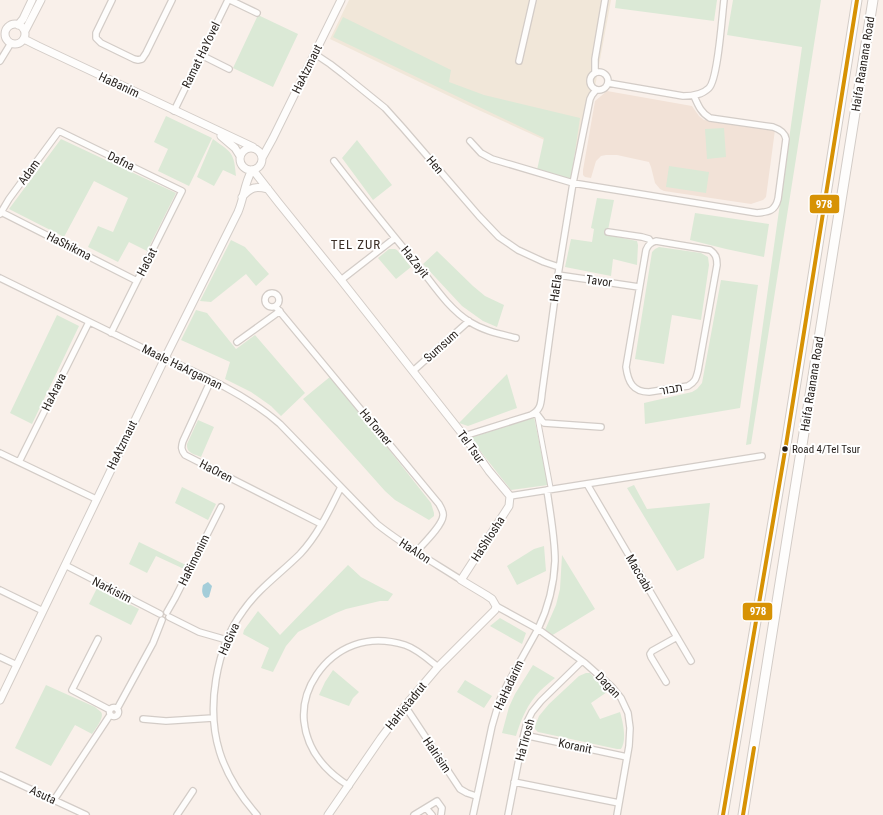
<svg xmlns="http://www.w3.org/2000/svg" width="883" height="815" font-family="'Roboto Condensed',Heebo,sans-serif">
  <rect width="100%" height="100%" fill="#f9f0ea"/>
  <path fill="#f2e2d7" d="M607,91L692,106L699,116L704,120L775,130L766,197L763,200L751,204L664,191L660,189L655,183L651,167L649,162L617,155H606L601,156L596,161L591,178L585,177L583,175V170L595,101Z"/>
  <path fill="#f1e7d9" d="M349,0H611L582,157L474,108L330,39Z"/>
  <path fill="#dbe9d6" d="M616,0H717L714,21L615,8Z
    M733,0H821L751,444L746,445L802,47L727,35Z
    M258,15L298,34L273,87L233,68Z
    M343,17L451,70L449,82L484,95L580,118L571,179L537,170L544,138L333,37Z
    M166,116L212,138L189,186L158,171L168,149L154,142Z
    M724,128L726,157L707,159L705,129Z
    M61,139L176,193L147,251L129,242L118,262L88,247L98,226L113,232L128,198L94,181L64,237L9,209Z
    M213,139C232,153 234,152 236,176L223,170L214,186L197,177Z
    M357,140L392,185L373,200L342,158Z
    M669,166L709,172L706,193L666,187Z
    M597,198L614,200L607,235L637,241L638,245L637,265L613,259L611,276L565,267L571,239L592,242L594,229L591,228Z
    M695,213L769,224L764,257L726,249L690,240Z
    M231,240L245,247L269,274L256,286L246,274L211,302L200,301Z
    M659,247L701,253L708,257L709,265L701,320L672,315L664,364L635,359L652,252L655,249Z
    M389,249H395L397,250L411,267L396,279L378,258Z
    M437,251L473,286L485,296L504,305L497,327L483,321L462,306L423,264Z
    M721,280L758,285L740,408L645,424L644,403L692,392L697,389L702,383Z
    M196,310L207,313L236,349L255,335L305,393L281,416L271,406L251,392L225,379L230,362L181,340Z
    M57,315L79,326L32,424L10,413Z
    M507,374L517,408L468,426L459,423Z
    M331,376L431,503L434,513V516L429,520L395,500L385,491L303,399Z
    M534,417L548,485L511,490L470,438Z
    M198,420L214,427L201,457C194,454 186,453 187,444Z
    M634,485L647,509L710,503L704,558L677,571L627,488Z
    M182,487L216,504L208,520L175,503Z
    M139,542L186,565L184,569L156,556L147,573L129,564Z
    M544,546L546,571L517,585L507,566L534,549Z
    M562,555L595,609L551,636L545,630L556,605L560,589Z
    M348,565L361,577L393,594L388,601H380L346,609L336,613L298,632L286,646L273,672L261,668L269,648L243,634L244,630L258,611L280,635Z
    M97,588L139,609L131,625L89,604Z
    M500,618L526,633L522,644L490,626Z
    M533,665L555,678C550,682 545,686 540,691C528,703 521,719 516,736L502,733L509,707L515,694Z
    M333,670L359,692L353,698L349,706L319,695L325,682Z
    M586,673H590L607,692L591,703L600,719L620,712C623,722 627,740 621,749H617L538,732L535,729V726L539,716L549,704L579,676Z
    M465,680L492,696L484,708L457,692Z
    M46,685L95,707C97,709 99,710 101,712C105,717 95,729 92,734L75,725L51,766L15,748Z"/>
  <path fill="#a4cdd9" d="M208,582L212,586L209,597L206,598C201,595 202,589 203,585Z"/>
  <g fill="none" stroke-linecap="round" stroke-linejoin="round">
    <g stroke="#d3ccc7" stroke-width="6">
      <path id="pedestrian" d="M537,415L551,490"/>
    </g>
    <g stroke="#d3ccc7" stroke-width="8">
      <path id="minor" d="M112,0L96,33V38L101,43L134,59L138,60L142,59L146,53L172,0
        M230,0L257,13
        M315,54L330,64L343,74L385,108L403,128L479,216L499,237L518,250L544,262L559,267
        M201,55L229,69
        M0,61L11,43
        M519,61L533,0
        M590 81a9 9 0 1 1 18 0a9 9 0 1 1-18 0Z
        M595,72V59L605,0
        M608,83L683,96C693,96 702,95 709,88C718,79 722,16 724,0
        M174,111L228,0
        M470,141L481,153L492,159L573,183L757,213C769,212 775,211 778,199L786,139C785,132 779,129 773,127L710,118C701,113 698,105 694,96
        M334,161C362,197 391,233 420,268C435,287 449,309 470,322C484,331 500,334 516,338
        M1,212L137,281
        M0,214L9,199L59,131L182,191L111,333
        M608,232L642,237L649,239L651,242
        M656,241L710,250C716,254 717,258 717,265L698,371C696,379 695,382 688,386L649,392C633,392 628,382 626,367L646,250C648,245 650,243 656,241Z
        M558,275L639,287
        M0,278C51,303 102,328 153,353C195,372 245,393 280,424L377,524C403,545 433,562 461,580
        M341,280L395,238
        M265 300a7 7 0 1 1 14 0a7 7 0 1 1-14 0Z
        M276,307L439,504C441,508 444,512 443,516C442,526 423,544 416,552
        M237,342L280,311
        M413,371L469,321
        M211,380L183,441C181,447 181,450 185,455L321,524
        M536,413L542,421L544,423L601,427
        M464,436L531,415C541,410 541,403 542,393L558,275L573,183L590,99L592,95L596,90
        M0,453L96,499
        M19,462L89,322
        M587,484L691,661
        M547,490C550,512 555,538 555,561C554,585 548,608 538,629L585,663L612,687L621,698L628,713L630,728L629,746L617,815
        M510,496L762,456
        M65,565L160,614
        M0,590L43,611
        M167,612L175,598L221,507
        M169,617L199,632L227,640
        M98,639L72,690L110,710
        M0,657L17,665
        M666,682L651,657L650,654L652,651L677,637
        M405,706L460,789L467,793L476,796
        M109.5 712a4.5 4.5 0 1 1 9 0a4.5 4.5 0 1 1-9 0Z
        M117,709L153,643L162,620
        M143,719L166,721L213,718
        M524,735L627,757
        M0,775L86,815
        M514,782L619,803
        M349,786C325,771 307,750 304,721C301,688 324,656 354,645C370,639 389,640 405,645C417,649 428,659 438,667
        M54,800L110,715
        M426,808L432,815
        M177,815L193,791
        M257,815C221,774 207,733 216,679C220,655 228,631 243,611C258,589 281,573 300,554C318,535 330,509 341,487
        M414,815L437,801L442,808L441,815
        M473,815L492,726L499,702L508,683L538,629L496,606
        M508,815L523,738L527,722L532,712L541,701L582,661"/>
    </g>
    <g stroke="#d3ccc7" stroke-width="9">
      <path id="tertiary" d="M5 34a10 10 0 1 1 20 0a10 10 0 1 1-20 0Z
        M18,25L23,19L32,0
        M25,31L41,0
        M24,39L38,46L253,147
        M221,136L235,148L240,156
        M240 159a11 11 0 1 1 22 0a11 11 0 1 1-22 0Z
        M262,158L273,138L341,0
        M253,170L278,202L341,280L464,436L489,471L510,496L509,506L461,580L486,595L492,599L496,606L495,610L438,667L405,706L381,738L328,815
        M242,197C251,187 255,186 268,189
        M0,700L165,358L238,212C244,198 244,184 252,170"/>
    </g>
    <g stroke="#d3ccc7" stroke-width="11">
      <path id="trunk" d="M723,815L786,445L857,0
        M743,815L873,0"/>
    </g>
    <use href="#pedestrian" stroke="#fefdfc" stroke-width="4"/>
    <use href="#minor" stroke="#fefdfc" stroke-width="5.5"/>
    <use href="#tertiary" stroke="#fefdfc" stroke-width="7"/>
    <use href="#trunk" stroke="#fefdfc" stroke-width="9"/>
    <g stroke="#fff" stroke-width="7">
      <path id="bus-1" d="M723,815L786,445L857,0
        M743,815L754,748"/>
    </g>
    <use href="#bus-1" stroke="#d79204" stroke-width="4"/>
  </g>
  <circle fill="#241e1a" stroke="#fff" stroke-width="1.5" cx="785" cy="449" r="3.5"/>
  <g text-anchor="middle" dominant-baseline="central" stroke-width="4" stroke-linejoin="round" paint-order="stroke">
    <g font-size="11" fill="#241e1a" stroke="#fff" text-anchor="start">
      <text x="792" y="449">Road 4/Tel Tsur</text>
    </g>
    <g font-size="12" fill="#241e1a" stroke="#fff">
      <text transform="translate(201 55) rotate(-64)">Ramat HaYovel</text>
      <text transform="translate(863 64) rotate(-81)">Haifa Raanana Road</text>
      <text transform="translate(307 69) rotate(-64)">HaAtzmaut</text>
      <text transform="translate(119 85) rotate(25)">HaBanim</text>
      <text transform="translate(121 161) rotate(26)">Dafna</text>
      <text transform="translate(435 165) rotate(50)">Hen</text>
      <text transform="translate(29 172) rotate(-54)">Adam</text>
      <text transform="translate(69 246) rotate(27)">HaShikma</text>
      <text transform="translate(147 262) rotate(-63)">HaGat</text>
      <text transform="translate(415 262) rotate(51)">HaZayit</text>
      <text transform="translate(599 281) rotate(8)">Tavor</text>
      <text transform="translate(556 288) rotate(-82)">HaEla</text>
      <text transform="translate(441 346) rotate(-42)">Sumsum</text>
      <text transform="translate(182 367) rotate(26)">Maale HaArgaman</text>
      <text transform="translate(812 384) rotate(-81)">Haifa Raanana Road</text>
      <text transform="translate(671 389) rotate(-10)">תבור</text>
      <text transform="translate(54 392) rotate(-64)">HaArava</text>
      <text transform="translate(376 427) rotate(50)">HaTomer</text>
      <text transform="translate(122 445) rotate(-64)">HaAtzmaut</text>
      <text transform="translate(471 447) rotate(54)">Tel Tsur</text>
      <text transform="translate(216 471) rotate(27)">HaOren</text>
      <text transform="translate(488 539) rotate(-57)">HaShlosha</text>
      <text transform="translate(415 551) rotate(33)">HaAlon</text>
      <text transform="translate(194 560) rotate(-64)">HaRimonim</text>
      <text transform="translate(639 573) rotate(60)">Maccabi</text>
      <text transform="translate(112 590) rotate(27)">Narkisim</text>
      <text transform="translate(229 639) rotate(-66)">HaGiva</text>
      <text transform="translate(509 685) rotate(-65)">HaHadarim</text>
      <text transform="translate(608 685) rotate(46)">Dagan</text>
      <text transform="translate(406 706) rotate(-51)">HaHistadrut</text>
      <text transform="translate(525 740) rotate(-75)">HaTirosh</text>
      <text transform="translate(575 746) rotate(12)">Koranit</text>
      <text transform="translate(437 755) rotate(56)">HaIrisim</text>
      <text transform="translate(43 795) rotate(25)">Asuta</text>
    </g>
    <g font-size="13" letter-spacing="1" fill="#3b2f26" stroke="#fff">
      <text x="356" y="244">TEL ZUR</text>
    </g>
  </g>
  <g stroke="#fff" stroke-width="1.5">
    <rect x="809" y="194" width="31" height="20" rx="4" fill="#d79204"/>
    <rect x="742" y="602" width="31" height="19" rx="4" fill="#d79204"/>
  </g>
  <g font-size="11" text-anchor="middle" font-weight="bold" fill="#fff">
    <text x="824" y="208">978</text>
    <text x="758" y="615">978</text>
  </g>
</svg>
